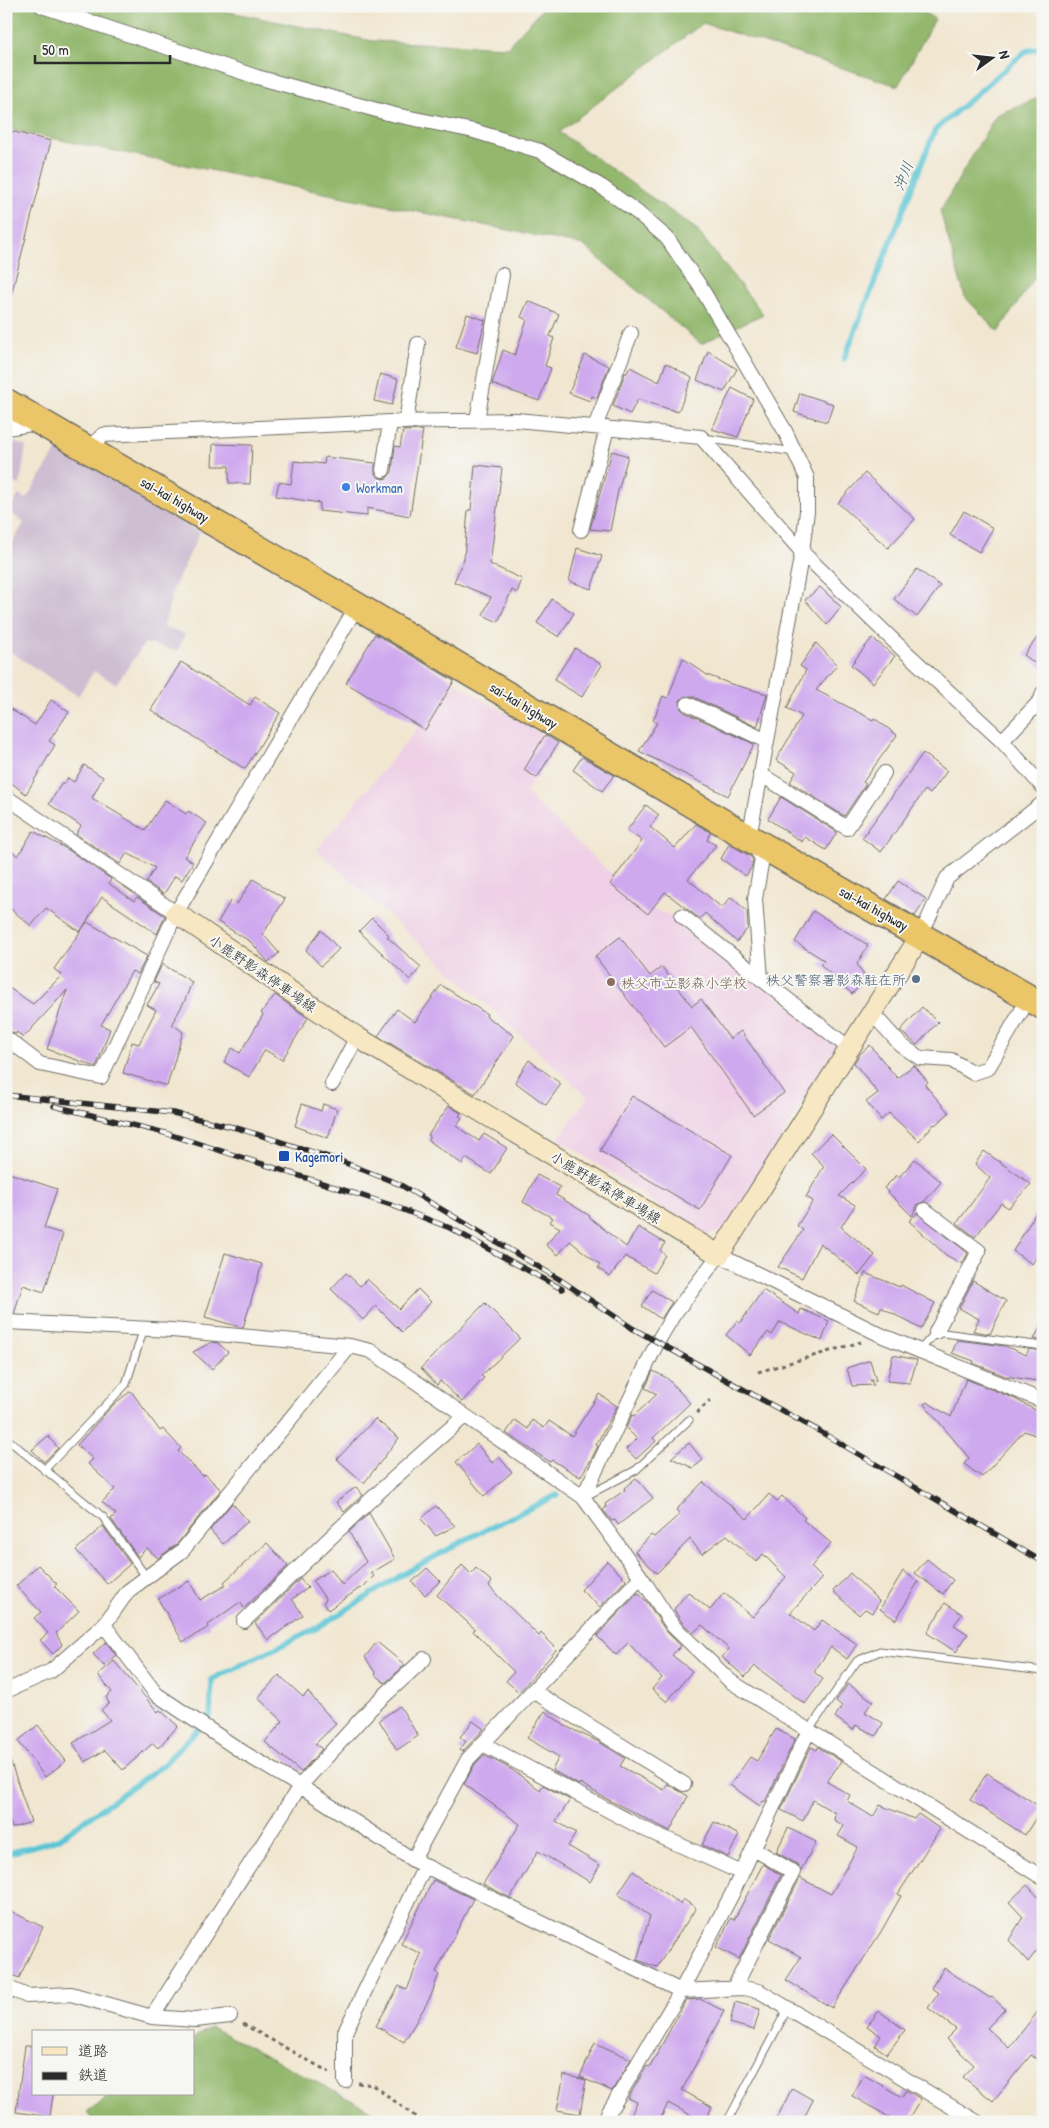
<svg xmlns="http://www.w3.org/2000/svg" width="1049" height="2128" font-family="'Patrick Hand','Klee One',sans-serif">
  <rect width="100%" height="100%" fill="#f6f6f2"/>
  <filter id="ink" filterUnits="userSpaceOnUse"><feTurbulence type="fractalNoise" baseFrequency=".02" numOctaves="2"/><feDisplacementMap in="SourceGraphic" scale="10" xChannelSelector="R" yChannelSelector="G"/><feConvolveMatrix kernelMatrix="1 2 1 2 8 2 1 2 1" color-interpolation-filters="sRGB"/></filter>
  <filter id="wash" filterUnits="userSpaceOnUse"><feTurbulence type="fractalNoise" baseFrequency=".0096" numOctaves="4" result="noise"/><feDisplacementMap in="SourceGraphic" scale="20" xChannelSelector="R" yChannelSelector="G"/><feGaussianBlur stdDeviation="1.12" result="paint"/><feColorMatrix in="noise" values="0 0 0 0 0 0 0 0 0 0 0 0 0 0 0 0 0 1.4 0 .05"/><feComposite in="paint" operator="in"/></filter>
  <g filter="url(#wash)">
    <rect width="100%" height="100%" fill="#f1e7d1"/>
    <path fill="#efd0e6" d="M455,683L555,742L526,793L646,907L682,919L837,1045L726,1229L705,1236L558,1138L588,1097L317,850Z"/>
    <path fill="#cdbed2" d="M6,440L26,446L20,485L6,480Z
      M60,445L135,488L133,494L200,532L173,590L164,627L185,634L178,651L145,643L116,684L94,671L78,696L6,649V554L24,523L8,511L19,495L26,499Z"/>
    <path fill="#93b86d" stroke="#5f724c" d="M6,6H200L372,41L507,47L545,6H913L935,19L898,86L703,23L559,132L696,229L763,314L701,344L583,245L6,129Z
      M1043,96V265L998,332L965,297L940,211L996,115Z
      M211,2027L393,2122H94L88,2111L112,2094H194V2038Z"/>
    <g fill="none" stroke-linecap="round" stroke-linejoin="round">
      <path stroke="#5ac5d5" stroke-width="5.5" d="M844,359L935,130L1026,51L1043,48
        M6,1854L58,1839L163,1765L210,1717L212,1679L317,1628L400,1576L465,1540L557,1495"/>
    </g>
    <g id="blocks">
      <path fill="#cfa9ee" d="M6,130L51,141L11,295L6,294Z
        M528,301L559,314L550,336L554,338L545,366L551,368L539,401L492,384L503,350L515,355L527,320L521,317Z
        M467,314L485,320L477,353L456,347Z
        M708,351L737,369L724,392L697,380Z
        M585,355L609,366L597,398L592,396L590,401L569,393Z
        M666,363L692,378L678,412L638,399L630,414L613,406L625,373H627L630,367L659,382Z
        M380,374L398,379L392,405L374,401Z
        M732,388L753,399L738,437L712,429Z
        M800,393L833,404L827,422L794,412Z
        M423,430L410,516L367,508V516L319,511L320,503L276,496L279,482L291,484L294,461L324,464L325,457L375,463V474L381,479L387,478L392,472L395,446L400,447L403,431Z
        M213,444L252,445L250,484L229,483V466H212Z
        M612,451L628,456L618,491L610,531L590,529Z
        M475,465L502,468L490,564L522,579L517,593L512,590L498,622L483,615L491,597L454,582L464,559L468,510H471Z
        M865,473L915,519L888,548L838,503Z
        M964,511L993,528L979,552L950,535Z
        M577,548L602,556L591,589L569,581Z
        M917,569L940,586L917,617L894,599Z
        M820,587L841,607L827,625L805,600Z
        M552,599L574,613L559,637L537,623Z
        M1043,630V669L1024,655Z
        M375,634L454,681L425,730L346,683Z
        M872,638L895,656L873,683L851,665Z
        M816,643L837,665L816,690L873,720L874,718L897,735L863,782L866,784L844,816L790,782L796,772L776,760L802,716L787,708L806,670L800,666Z
        M575,648L602,665L582,697L554,680Z
        M683,658L707,675L731,684L767,694L757,727L692,696L683,697L680,701L681,709L684,712L754,744L728,796L639,751L657,723L653,721L663,696L668,698Z
        M181,662L250,705L255,697L280,713L245,769L151,710Z
        M51,700L69,712L49,741L55,745L26,794L6,779V706L35,725Z
        M545,735L558,743L537,778L524,770Z
        M923,753L947,771L930,794L925,790L881,852L862,838Z
        M582,757L614,775L602,791L573,770Z
        M84,765L103,777L92,798L145,830L165,800L186,814L188,811L207,823L184,857L193,862L182,880L175,876L164,894L146,882L155,868L127,853L120,864L76,834L81,826L49,804L62,783L64,784L68,778L74,782Z
        M781,797L837,832L826,850L805,837L802,842L768,819Z
        M646,805L659,815L650,827L675,848L696,824L710,832L707,840L716,845L688,879L722,908L731,897L747,911L748,928L737,942L705,913L700,919L665,892L648,914L610,884L642,841L627,830Z
        M33,831L67,849L111,879L109,883L111,885L134,901L137,897L165,916L157,934L102,897L80,932L46,908L31,926L6,905V847L18,856Z
        M729,844L750,856L753,860L751,868L746,876L721,859Z
        M253,879L285,899L263,934L279,953L268,962L251,942L218,922L231,900L237,904Z
        M898,881L926,899L915,916L886,899Z
        M813,911L868,945L857,964L866,979L852,994L820,964L824,960L795,942Z
        M372,918L389,935L387,937L421,967L410,980L359,931Z
        M87,922L147,956L138,974L132,971L101,1025L110,1029L96,1067L47,1049L67,990L23,1038L17,1032L16,1034L6,1029V986L33,1004L62,975L54,969Z
        M321,930L339,949L321,966L306,950Z
        M620,937L650,976L662,967L692,1006L701,999L730,1039L741,1031L784,1093L753,1115L691,1027L664,1047L595,956Z
        M162,964L192,982L185,1000L172,1024L183,1032L167,1086L123,1073L132,1042L139,1044L156,1010L147,1005L159,984L154,982Z
        M441,985L487,1014L486,1016L514,1036L475,1094L378,1036L397,1009L415,1022Z
        M275,995L308,1018L282,1060L265,1050L249,1077L224,1062L232,1048L240,1053L263,1015L261,1013Z
        M922,1007L938,1022L917,1045L900,1031Z
        M870,1045L897,1078L914,1065L928,1082L925,1085L949,1113L935,1125L934,1124L919,1141L889,1113L881,1120L866,1102L878,1093L854,1063L860,1054Z
        M529,1060L561,1084L546,1105L515,1082Z
        M632,1096L732,1155L700,1210L600,1151Z
        M302,1104L321,1111L323,1104L337,1109L328,1138L295,1126Z
        M449,1106L461,1113L459,1116L462,1118L456,1126L479,1141L484,1134L507,1148L491,1174L466,1158L462,1164L428,1140L430,1136L428,1135Z
        M831,1134L866,1169L839,1196L855,1205L841,1227L875,1255L859,1275L820,1243L802,1278L778,1267L803,1230L797,1226L813,1201L806,1197L824,1166L811,1153Z
        M984,1151L1031,1184L1008,1208L1001,1203L975,1237L957,1223L990,1178L975,1164Z
        M915,1159L941,1182L924,1202L918,1204L912,1216L884,1188L897,1175L899,1177Z
        M6,1172L57,1189L44,1228L63,1234L44,1292L23,1285L14,1314L6,1313Z
        M537,1175L560,1187L556,1195L590,1216L589,1217L626,1247L638,1227L665,1243L660,1250L665,1255L654,1273L625,1256L610,1277L598,1268L600,1265L570,1241L558,1255L546,1245L560,1228L550,1222L553,1218L523,1202Z
        M1043,1201V1248L1032,1264L1013,1251Z
        M917,1213L968,1253L962,1264L946,1255L909,1221Z
        M225,1253L262,1264L243,1328L205,1317Z
        M346,1273L360,1286L367,1279L399,1309L418,1289L431,1302L402,1332L376,1306L363,1320L331,1289Z
        M865,1273L900,1287L901,1285L935,1303L921,1329L881,1307L879,1312L854,1301Z
        M973,1281L1006,1301L990,1334L973,1331L979,1319L959,1308Z
        M652,1290L672,1302L661,1319L642,1306Z
        M763,1290L799,1314L801,1309L829,1321L822,1341L780,1322L772,1335L768,1332L750,1355L726,1335L737,1321L740,1323Z
        M485,1303L520,1338L481,1376L484,1378L462,1402L440,1381L437,1385L421,1368Z
        M1043,1322V1341L1034,1339Z
        M957,1340L1005,1346L1026,1355L1029,1349L1043,1351V1382L1005,1376L973,1363L974,1361L952,1353Z
        M212,1342L218,1343L228,1352L212,1369L193,1352Z
        M893,1355L917,1360L910,1383L887,1381Z
        M870,1360L876,1381L870,1380L874,1385L852,1386L847,1368Z
        M653,1371L667,1378L690,1403L653,1438L656,1441L636,1459L626,1449L637,1439L626,1428L632,1415L634,1416L657,1394L645,1388Z
        M966,1379L1013,1398L1043,1414V1438L1024,1431L982,1477L964,1464L969,1458L924,1404L927,1402L951,1417Z
        M131,1391L160,1431L163,1429L181,1448L178,1451L203,1476L205,1474L221,1490L176,1545L158,1558L147,1548L138,1557L111,1519L116,1514L102,1502L115,1489L88,1464L93,1459L77,1445L115,1403Z
        M599,1394L617,1406L596,1445L598,1446L592,1458L580,1477L552,1460L550,1462L506,1433L515,1420L528,1429L532,1420L544,1428L549,1421L572,1436Z
        M375,1419L399,1438L364,1483L337,1459Z
        M48,1436L58,1448L44,1462L32,1450Z
        M689,1443L703,1460L693,1468L671,1458Z
        M477,1444L492,1463L499,1457L512,1472L484,1496L456,1462Z
        M636,1478L653,1498L618,1525L615,1520L612,1521L603,1510L606,1507L605,1504L625,1490L624,1488Z
        M703,1482L747,1519L769,1494L777,1501L782,1496L805,1518L803,1520L831,1543L811,1567L822,1578L790,1613L814,1631L822,1620L857,1644L847,1659L831,1647L814,1672L823,1679L805,1704L755,1666L745,1677L722,1657L729,1649L702,1625L693,1633L680,1620L674,1609L688,1592L710,1610L724,1593L753,1617L786,1577L763,1554L756,1562L727,1535L702,1554L690,1539L657,1573L635,1552L651,1535L654,1537L680,1514L676,1510Z
        M356,1487L363,1495L344,1512L336,1502Z
        M232,1503L248,1521L223,1544L210,1530Z
        M436,1506L455,1526L436,1536L421,1519Z
        M369,1513L395,1559L371,1573L374,1576L361,1589L360,1588L328,1610L323,1603L326,1600L313,1581L331,1569L342,1585L366,1562L349,1532Z
        M103,1526L130,1564L107,1584L76,1550Z
        M267,1543L288,1566L244,1608L240,1602L208,1625L209,1627L183,1642L158,1599L189,1581L200,1600L226,1585L224,1582Z
        M927,1559L953,1580L943,1594L915,1573Z
        M607,1561L626,1580L600,1607L581,1590Z
        M38,1565L57,1584L54,1586L79,1611L56,1633L62,1645L53,1654L40,1640L48,1633L34,1618L41,1612L16,1586Z
        M462,1565L471,1574L476,1568L492,1582L489,1586L499,1597L539,1636L541,1633L557,1649L519,1692L506,1681L514,1672L473,1631L475,1629L437,1595Z
        M427,1568L440,1581L425,1595L412,1582Z
        M903,1571L918,1582L896,1620L880,1609Z
        M850,1573L879,1601L873,1613L865,1609L859,1615L833,1591Z
        M300,1579L308,1588L292,1599L303,1615L268,1640L255,1623Z
        M638,1593L647,1602L666,1631L681,1646L672,1655L692,1671L667,1702L652,1689L662,1678L628,1643L616,1655L597,1636Z
        M945,1603L962,1614L954,1625L968,1634L956,1652L927,1633Z
        M106,1642L116,1655L104,1666L93,1654Z
        M377,1642L405,1665L385,1683L375,1675L376,1674L365,1657Z
        M114,1661L158,1712L160,1710L178,1726L158,1748L153,1743L123,1770L105,1750L85,1762L73,1743L110,1720L101,1710L109,1703L106,1697L112,1692L98,1675Z
        M279,1675L303,1697L308,1692L336,1724L315,1744L322,1749L301,1772L265,1742L283,1721L258,1698Z
        M848,1684L873,1701L865,1712L883,1723L876,1736L856,1725L853,1730L835,1717L842,1706L836,1701Z
        M400,1706L418,1736L397,1750L379,1720Z
        M545,1711L565,1726L599,1742L625,1758L620,1766L664,1790L667,1784L688,1796L670,1831L607,1799L580,1783L579,1785L552,1770L559,1757L527,1738Z
        M473,1721L484,1729L462,1752L459,1750L466,1742L460,1737Z
        M38,1725L66,1761L45,1777L18,1741Z
        M776,1729L795,1739L765,1802L763,1801L760,1806L730,1785L750,1757L757,1761Z
        M811,1747L817,1750L818,1747L841,1761L827,1782L850,1795L847,1801L873,1817L880,1805L914,1819L918,1814L940,1829L898,1894L901,1896L882,1930L832,2008L786,1980L801,1957L769,1939L800,1878L831,1894L858,1847L838,1836L844,1826L834,1820L835,1813L813,1800L803,1821L781,1810Z
        M484,1755L511,1769L540,1790L543,1785L570,1800L556,1821L576,1833L568,1846L600,1865L590,1882L538,1851L510,1898L483,1884L520,1824L464,1784L475,1764Z
        M9,1757L31,1822L12,1828L6,1812V1758Z
        M987,1773L1042,1808L1025,1835L970,1800Z
        M714,1822L739,1835L728,1857L702,1845Z
        M788,1828L816,1842L801,1870L797,1864L776,1852Z
        M763,1864L781,1875L739,1959L716,1947L731,1918L734,1920Z
        M633,1871L680,1904L683,1899L696,1908L657,1967L637,1960L650,1916L618,1894Z
        M433,1880L473,1899L436,1972L439,1974L431,1996L404,2042L376,2026L399,1986L407,1990L421,1954L401,1944Z
        M1027,1885L1043,1902V1943L1028,1962L1009,1940L1023,1917L1009,1902Z
        M6,1909L43,1927L19,1978L6,1972Z
        M944,1968L990,1998L992,1997L1005,2009L987,2028L1009,2048L1043,2005V2064L1031,2055L993,2101L963,2077L974,2065L946,2039L956,2029L928,2008L939,1993L931,1988Z
        M700,1999L724,2011L682,2090L712,2107L704,2122L668,2103L659,2122H628L637,2102L628,2098L647,2066L650,2067L686,2000Z
        M735,2002L760,2009L754,2030L730,2023Z
        M879,2011L905,2030L887,2054L875,2046L881,2036L867,2026Z
        M595,2043L631,2059L612,2091L580,2077Z
        M25,2046H34V2094H53L50,2117L16,2112Z
        M564,2075L586,2080L580,2114L557,2110Z
        M864,2075L902,2097L906,2090L921,2099L907,2122H898L852,2096Z
        M792,2088L813,2100L802,2122H775Z"/>
    </g>
  </g>
  <g filter="url(#ink)">
    <use href="#blocks" fill-opacity="0" stroke="#706d65" stroke-width="1"/>
    <g fill="none" stroke-linecap="round" stroke-linejoin="round">
      <g stroke="#706d65" stroke-width="9">
        <path id="lane" d="M704,438L794,452
          M919,1351L936,1332L1043,1346
          M6,1438L103,1517L147,1578
          M44,1470L126,1384L144,1328
          M586,1496L636,1470L689,1420
          M809,1730L857,1661L880,1651L1043,1671
          M727,2122L788,2008"/>
      </g>
      <g stroke="#706d65" stroke-width="16">
        <path id="street" d="M42,6L257,77L391,114L474,131L540,151L602,187L638,213L667,238L700,286L785,431L807,478V511L802,552L749,838L762,858L755,899L761,979
          M477,420L502,275
          M406,422L418,344
          M595,427L631,333
          M6,428L38,423
          M89,449L103,435L390,422L516,420L701,437L802,552L898,645L1002,741L1043,787
          M383,470L390,422
          M581,530L607,428
          M688,704L767,741
          M1002,741L1041,700L1043,693
          M760,774L847,828L884,773
          M6,797L176,913
          M682,916L849,1048
          M921,935L947,878L1043,803
          M872,1013L901,1045L920,1058L951,1060L973,1073L988,1068L1029,998
          M6,1038L40,1064L101,1077L176,913L357,606
          M332,1084L357,1037
          M925,1210L979,1251L936,1332
          M6,1322L172,1330L350,1346L371,1351L583,1497L641,1577L673,1626L730,1681L1043,1878
          M583,1497L658,1341L674,1314L719,1255L883,1336L1043,1401
          M244,1621C316,1551 388,1481 465,1416
          M104,1625L156,1694L244,1753L300,1786L413,1860L681,1991L743,1988L759,1991L977,2122
          M6,1691L51,1671L104,1625L128,1591L182,1551L350,1346
          M533,1691L684,1784
          M483,1744L642,1828L742,1873
          M413,1860L468,1759L641,1577
          M6,1987L27,1996L71,1994L152,2017L195,2020L230,2016
          M734,1988L793,1872L754,1849
          M152,2017L300,1786L372,1707L424,1659
          M345,2081V2032L425,1866
          M603,2122L681,1991L732,1894L809,1730"/>
      </g>
      <g stroke="#706d65" stroke-width="22">
        <path id="secondary" d="M176,913L357,1037L719,1255L921,935"/>
      </g>
      <g stroke="#706d65" stroke-width="29">
        <path id="highway" d="M6,402L357,606L749,838L1043,1006"/>
      </g>
      <path stroke="#706d65" stroke-width="3" stroke-dasharray="4 4" stroke-linecap="butt" d="M758,1372L861,1342
        M697,1413L710,1400
        M243,2024L329,2072
        M358,2083L373,2085L420,2120L425,2122"/>
      <use href="#lane" stroke="#fff" stroke-width="7"/>
      <use href="#street" stroke="#fff" stroke-width="14"/>
      <use href="#secondary" stroke="#f7e8c3" stroke-width="20"/>
      <use href="#highway" stroke="#ebc669" stroke-width="26"/>
      <g stroke="#2b2b2b" stroke-width="5.5">
        <path id="rail" d="M6,1095L173,1113L237,1128L338,1160L399,1184L559,1279L632,1328L819,1431L1043,1562
          M54,1106L165,1133L391,1205L450,1228L562,1289"/>
      </g>
      <use href="#rail" stroke="#f6f6f2" stroke-width="4" stroke-dasharray="11" stroke-linecap="butt"/>
    </g>
  </g>
  <circle fill="#3f7fe0" stroke="#f6f6f2" stroke-width="2" cx="346" cy="487" r="5"/>
  <circle fill="#5c6f8a" stroke="#f6f6f2" stroke-width="2" cx="916" cy="979" r="5"/>
  <circle fill="#8d6e63" stroke="#f6f6f2" stroke-width="2" cx="611" cy="982" r="5"/>
  <rect fill="#1a4fb4" stroke="#f6f6f2" stroke-width="2" x="278" y="1150" width="12" height="12" rx="2.5"/>
  <g text-anchor="middle" dominant-baseline="central" stroke-width="4" stroke-linejoin="round" paint-order="stroke">
    <g font-size="14" fill="#366cbe" stroke="#f6f6f2" text-anchor="start">
      <text x="356" y="487">Workman</text>
    </g>
    <g font-size="14" fill="#2b2b2b" stroke="#f6f6f2">
      <text transform="translate(175 499) rotate(30)">sai-kai highway</text>
      <text transform="translate(524 705) rotate(31)">sai-kai highway</text>
      <text transform="translate(874 908) rotate(29)">sai-kai highway</text>
      <text transform="translate(263 973) rotate(34)">小鹿野影森停車場線</text>
      <text transform="translate(606 1187) rotate(31)">小鹿野影森停車場線</text>
    </g>
    <g font-size="14" fill="#4e5e75" stroke="#f6f6f2" text-anchor="end">
      <text x="906" y="979">秩父警察署影森駐在所</text>
    </g>
    <g font-size="14" fill="#785e54" stroke="#f6f6f2" text-anchor="start">
      <text x="621" y="982">秩父市立影森小学校</text>
    </g>
    <g font-size="14" fill="#164399" stroke="#f6f6f2" text-anchor="start">
      <text x="295" y="1156">Kagemori</text>
    </g>
    <g font-size="15" font-style="italic" fill="#39595e" stroke="#f6f6f2">
      <text transform="translate(903 176) rotate(-68)">沖川</text>
    </g>
  </g>
  <rect width="1049" height="2128" fill="none" stroke="#f6f6f2" stroke-width="25"/>
  <rect x="32" y="2030" width="162" height="65" fill="#f6f6f2" stroke="#a5a5a2"/>
  <rect x="42" y="2047" width="25" height="8" fill="#f7e8c3" stroke="#a5a5a2"/>
  <text x="78" y="2056" font-size="15" fill="#2b2b2b">道路</text>
  <rect x="42" y="2072" width="25" height="8" fill="#2b2b2b" stroke="#a5a5a2"/>
  <text x="78" y="2080" font-size="15" fill="#2b2b2b">鉄道</text>
  <g transform="translate(992 58) rotate(75)" stroke="#f6f6f2" stroke-width="4" paint-order="stroke">
  <path d="M0-4L9 19L0 12L-9 19Z" fill="#2b2b2b"/>
  <text y="-8" font-size="14" font-weight="bold" text-anchor="middle" fill="#2b2b2b">N</text>
  </g>
  <path d="M35 55v8h135v-8" fill="none" stroke="#2b2b2b" stroke-width="2.5"/>
  <text x="42" y="55" font-size="15" fill="#2b2b2b" stroke="#f6f6f2" stroke-width="4" paint-order="stroke">50 m</text>
</svg>
